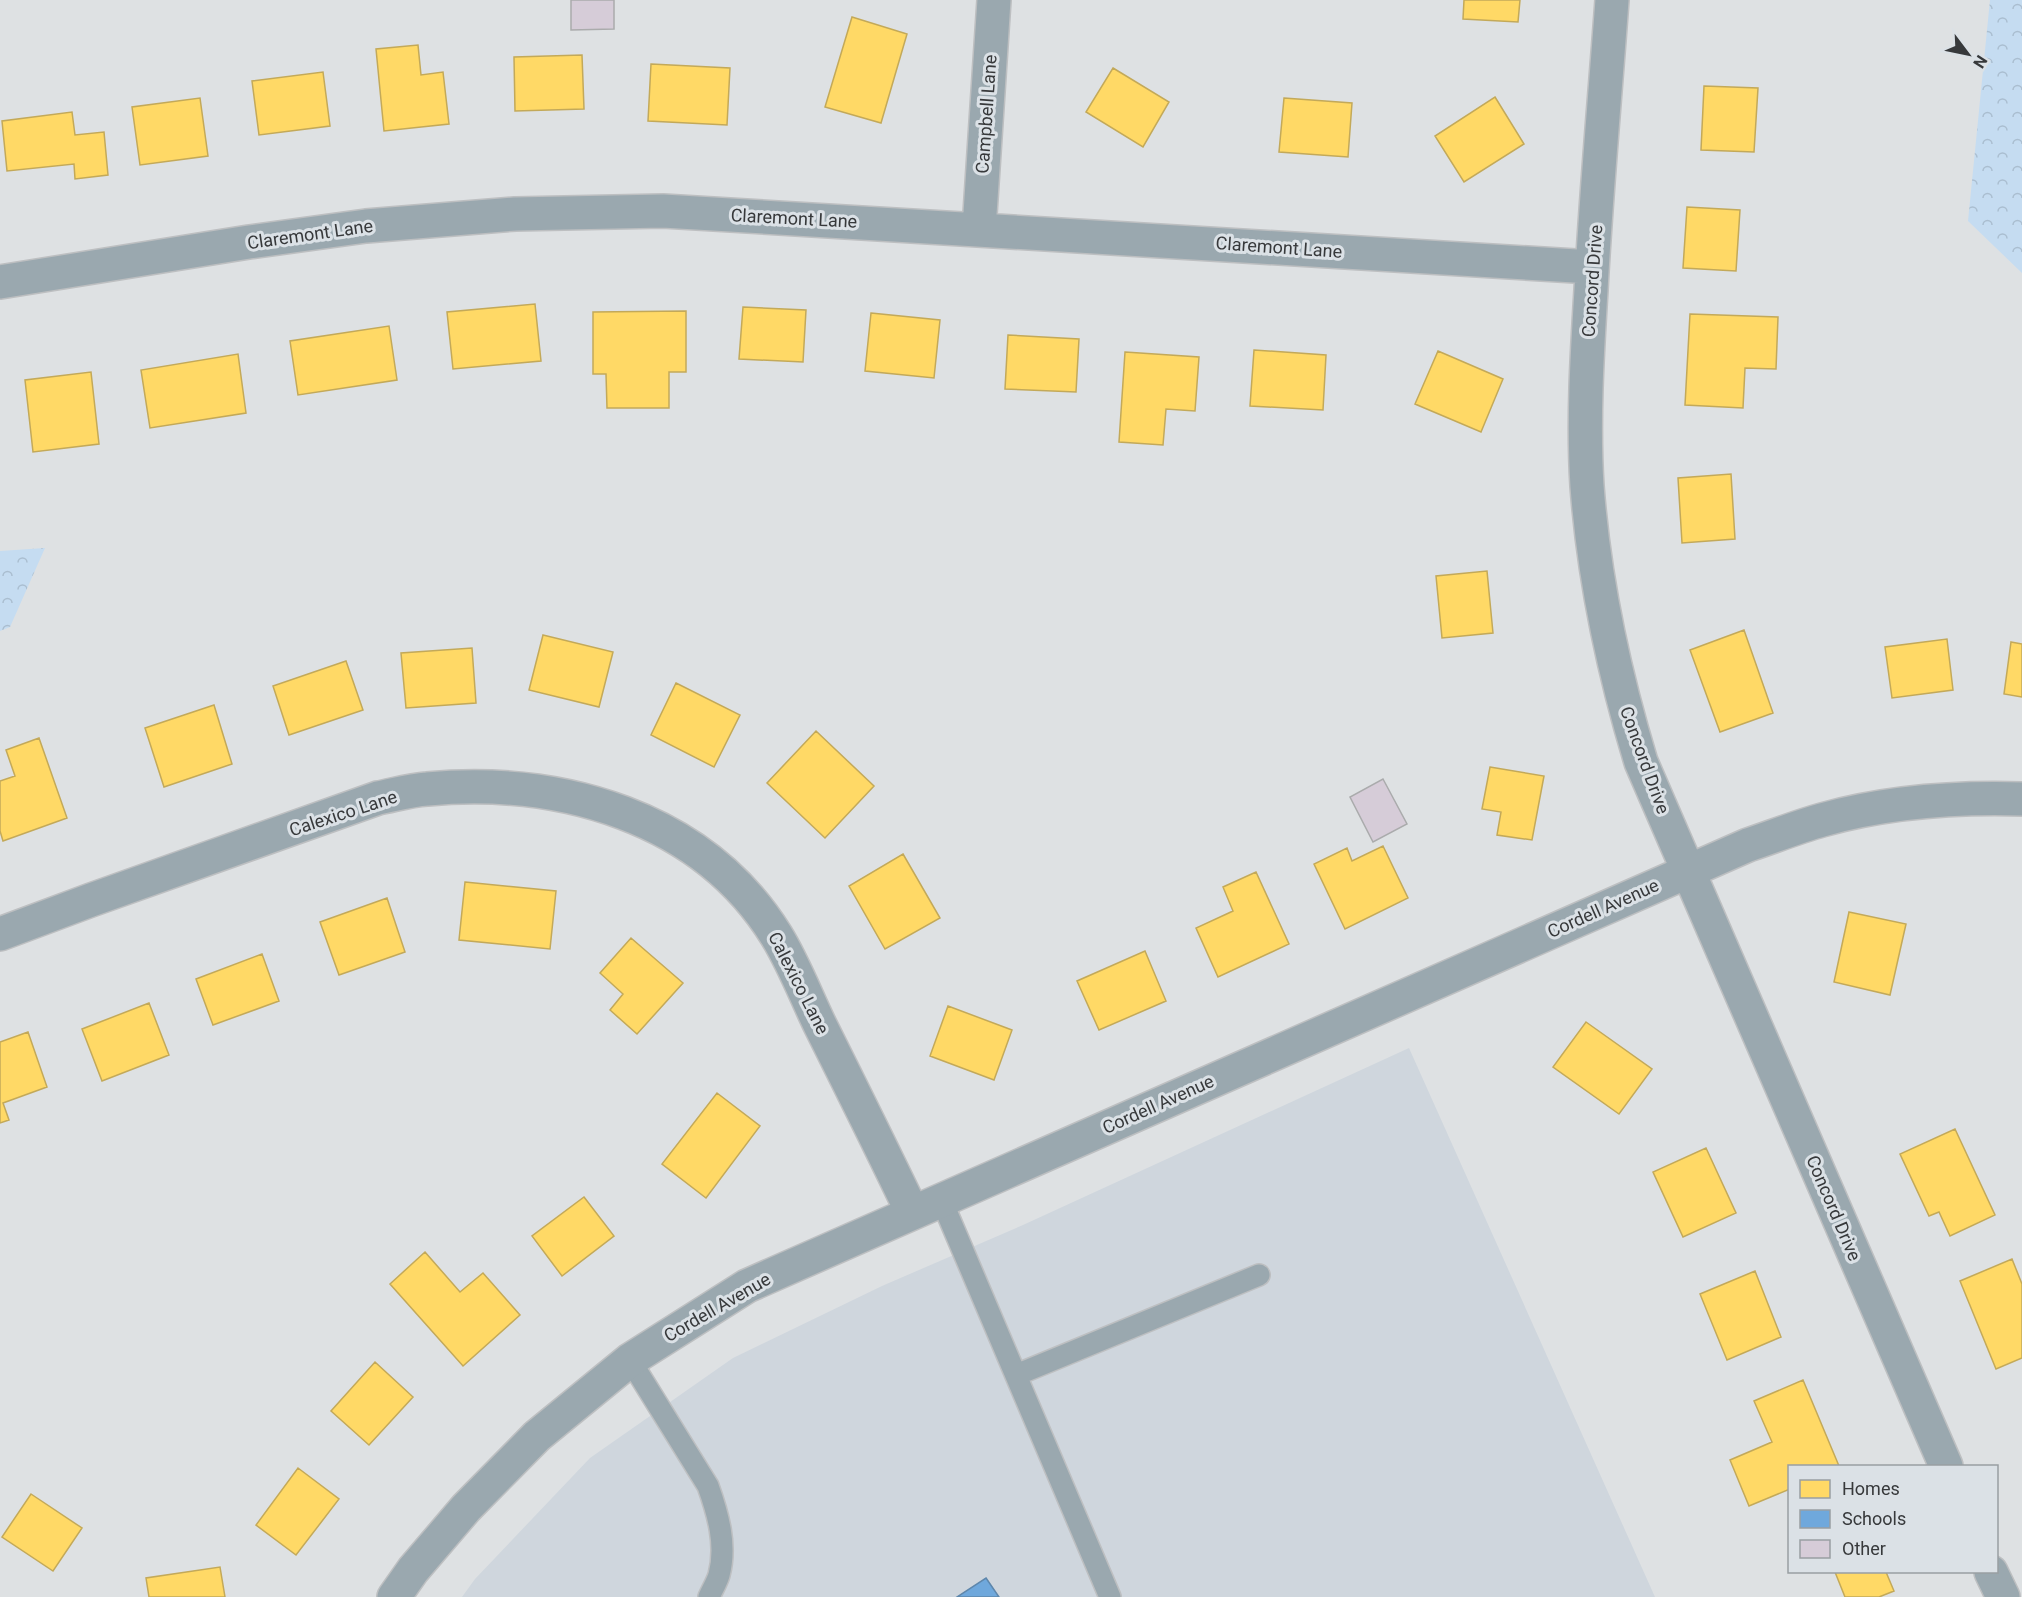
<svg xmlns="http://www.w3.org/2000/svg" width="2022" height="1597" font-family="Roboto,sans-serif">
  <defs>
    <pattern id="forest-crowns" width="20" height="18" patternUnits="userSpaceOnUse" patternTransform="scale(1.5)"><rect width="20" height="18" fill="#c5dcf1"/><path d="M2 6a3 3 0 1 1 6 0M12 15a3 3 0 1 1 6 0" fill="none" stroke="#aabed0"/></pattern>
  </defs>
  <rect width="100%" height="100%" fill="#dee1e3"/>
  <path fill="#cfd6dd" d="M1409,1048L1655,1597H462L475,1579L590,1458L733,1358L882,1286L1023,1225Z"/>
  <path fill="url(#forest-crowns)" d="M1990,0H2022V273L1968,221Z
    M45,548L10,627L0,631V551Z"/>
  <path fill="#ffd966" stroke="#c3a959" stroke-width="1.5" d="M1464,0H1520L1518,22L1463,19Z
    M852,17L907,34L881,123L825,107Z
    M418,45L421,75L443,72L449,124L384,131L376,49Z
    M582,55L584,109L515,111L514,57Z
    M651,64L730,68L727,125L648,121Z
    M1113,68L1169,102L1143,147L1086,112Z
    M323,72L330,126L259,135L252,81Z
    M1704,86L1758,88L1754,152L1701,150Z
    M1495,97L1524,144L1464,182L1435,136Z
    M200,98L208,156L140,165L132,107Z
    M1284,98L1352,103L1348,157L1279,152Z
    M72,112L75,135L104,132L108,175L75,179L74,164L7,171L2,121Z
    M1687,207L1740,210L1736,271L1683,268Z
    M535,304L541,361L453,369L447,312Z
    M743,307L806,310L803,362L739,359Z
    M686,311V372H669V408H607L606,374H593V312Z
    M871,313L940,320L934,378L865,371Z
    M1690,314L1778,317L1776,369L1745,368L1743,408L1685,405Z
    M389,326L397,380L298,395L290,341Z
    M1008,335L1079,339L1076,392L1005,389Z
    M1254,350L1326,355L1323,410L1250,406Z
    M1438,351L1503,379L1481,432L1415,404Z
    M1125,352L1199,357L1195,411L1166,409L1163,445L1119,442Z
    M238,354L246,413L150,428L141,370Z
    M91,372L99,444L33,452L25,380Z
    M1731,474L1735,539L1682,543L1678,478Z
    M1487,571L1493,633L1442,638L1436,576Z
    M1744,630L1773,713L1720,732L1690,650Z
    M543,635L613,652L599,707L529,690Z
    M1947,639L1953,690L1892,698L1885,647Z
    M2011,642L2022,644V697L2004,694Z
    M472,648L476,703L406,708L401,653Z
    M346,661L363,710L289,735L273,686Z
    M676,683L740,715L714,767L651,735Z
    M214,705L232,764L164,787L145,728Z
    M816,731L874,786L825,838L767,783Z
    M39,738L67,818L3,841L0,831V781L15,776L6,750Z
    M1490,767L1544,776L1532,840L1497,835L1501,812L1482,809Z
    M1383,846L1408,898L1345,929L1314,864L1347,848L1352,861Z
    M903,854L940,918L885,949L849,886Z
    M1256,872L1289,944L1218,977L1196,928L1233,911L1223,887Z
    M465,882L556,891L550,949L459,940Z
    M387,898L405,952L339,975L320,922Z
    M1849,912L1906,924L1890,995L1834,982Z
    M631,938L683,983L637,1034L610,1010L623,994L600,973Z
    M1145,951L1166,1001L1099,1030L1077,981Z
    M262,954L279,1001L213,1025L196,979Z
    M149,1003L169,1055L102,1081L82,1029Z
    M948,1006L1012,1030L994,1080L930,1056Z
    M1586,1022L1652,1069L1619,1114L1553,1067Z
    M28,1032L47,1087L3,1103L9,1120L0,1123V1042Z
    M717,1093L760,1126L706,1198L662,1164Z
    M1955,1129L1995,1215L1950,1236L1939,1212L1929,1216L1900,1154Z
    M1706,1148L1736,1213L1683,1237L1653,1172Z
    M584,1197L614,1236L562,1276L532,1236Z
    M425,1252L460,1292L483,1273L520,1315L463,1366L390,1284Z
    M2012,1259L2022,1284V1358L1996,1369L1960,1281Z
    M1755,1271L1781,1337L1727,1360L1700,1294Z
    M375,1362L413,1397L369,1445L331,1411Z
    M1803,1380L1839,1466H1790V1489L1749,1506L1730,1460L1772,1442L1754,1401Z
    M298,1468L339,1499L296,1555L256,1525Z
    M31,1494L82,1528L53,1571L2,1537Z
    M220,1567L225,1597H149L146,1578Z
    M1835,1572H1886L1894,1591L1879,1597H1845Z"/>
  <path fill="#6fa8dc" stroke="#5e87ac" stroke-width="1.5" d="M986,1578L999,1597H957Z"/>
  <path fill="#d6ccd8" stroke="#aaabac" stroke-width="1.5" d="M571,0H614V29L571,30Z
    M1383,779L1407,824L1373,842L1350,797Z"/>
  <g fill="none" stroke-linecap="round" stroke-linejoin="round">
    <g stroke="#bdbfc1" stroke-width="24">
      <path id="lane" d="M941,1199L1110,1597
        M630,1360L708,1486C718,1514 727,1545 719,1575C717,1582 712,1590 709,1597
        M1016,1375L1259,1275"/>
    </g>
    <g stroke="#bdbfc1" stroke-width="36">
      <path id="street" d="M1612,0C1605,97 1596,193 1591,290C1587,355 1583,421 1587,486C1594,579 1614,673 1641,762L1946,1466
        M979,229L994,0
        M0,282L249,242L366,226L515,214L663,211L1592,267
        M0,934L91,900L378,798C394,795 410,790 427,789C560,777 702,816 776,935C793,962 806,996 820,1025C851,1087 882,1149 912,1212
        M1991,1572L2003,1597
        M394,1597L413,1570L466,1508L537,1436L630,1360L747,1286L1748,845C1772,837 1797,827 1822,820C1886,802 1955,797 2022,799"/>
    </g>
    <use href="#lane" stroke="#9aa8af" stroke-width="21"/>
    <use href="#street" stroke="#9aa8af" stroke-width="33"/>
  </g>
  <g text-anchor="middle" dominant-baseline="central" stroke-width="6" stroke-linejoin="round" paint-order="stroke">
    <g font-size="18" fill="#37393b" stroke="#dbe1e6">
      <text transform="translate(986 114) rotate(-86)">Campbell Lane</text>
      <text transform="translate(794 218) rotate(3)">Claremont Lane</text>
      <text transform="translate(310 234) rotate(-8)">Claremont Lane</text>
      <text transform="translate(1279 247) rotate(4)">Claremont Lane</text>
      <text transform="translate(1592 281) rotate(-86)">Concord Drive</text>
      <text transform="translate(1645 760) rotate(70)">Concord Drive</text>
      <text transform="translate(343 813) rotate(-18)">Calexico Lane</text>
      <text transform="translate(1603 908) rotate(-24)">Cordell Avenue</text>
      <text transform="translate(799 983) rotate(63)">Calexico Lane</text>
      <text transform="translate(1158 1104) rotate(-24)">Cordell Avenue</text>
      <text transform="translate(1834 1208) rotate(67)">Concord Drive</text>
      <text transform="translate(717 1307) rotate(-30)">Cordell Avenue</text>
    </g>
  </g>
  <rect x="1788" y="1465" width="210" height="108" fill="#dbe1e6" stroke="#999ea2" stroke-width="1.5"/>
  <rect x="1800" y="1480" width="30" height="18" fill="#ffd966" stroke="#999ea2" stroke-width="1.5"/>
  <text x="1842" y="1495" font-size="18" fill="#37393b">Homes</text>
  <rect x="1800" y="1510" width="30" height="18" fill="#6fa8dc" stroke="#999ea2" stroke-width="1.5"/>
  <text x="1842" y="1525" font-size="18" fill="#37393b">Schools</text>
  <rect x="1800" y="1540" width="30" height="18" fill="#d6ccd8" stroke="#999ea2" stroke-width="1.5"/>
  <text x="1842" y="1555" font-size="18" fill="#37393b">Other</text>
  <g transform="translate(1968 54) rotate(122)" stroke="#dbe1e6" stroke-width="4.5" paint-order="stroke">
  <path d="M0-4.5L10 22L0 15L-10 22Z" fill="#37393b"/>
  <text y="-9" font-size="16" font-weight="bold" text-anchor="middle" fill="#37393b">N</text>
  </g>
</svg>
